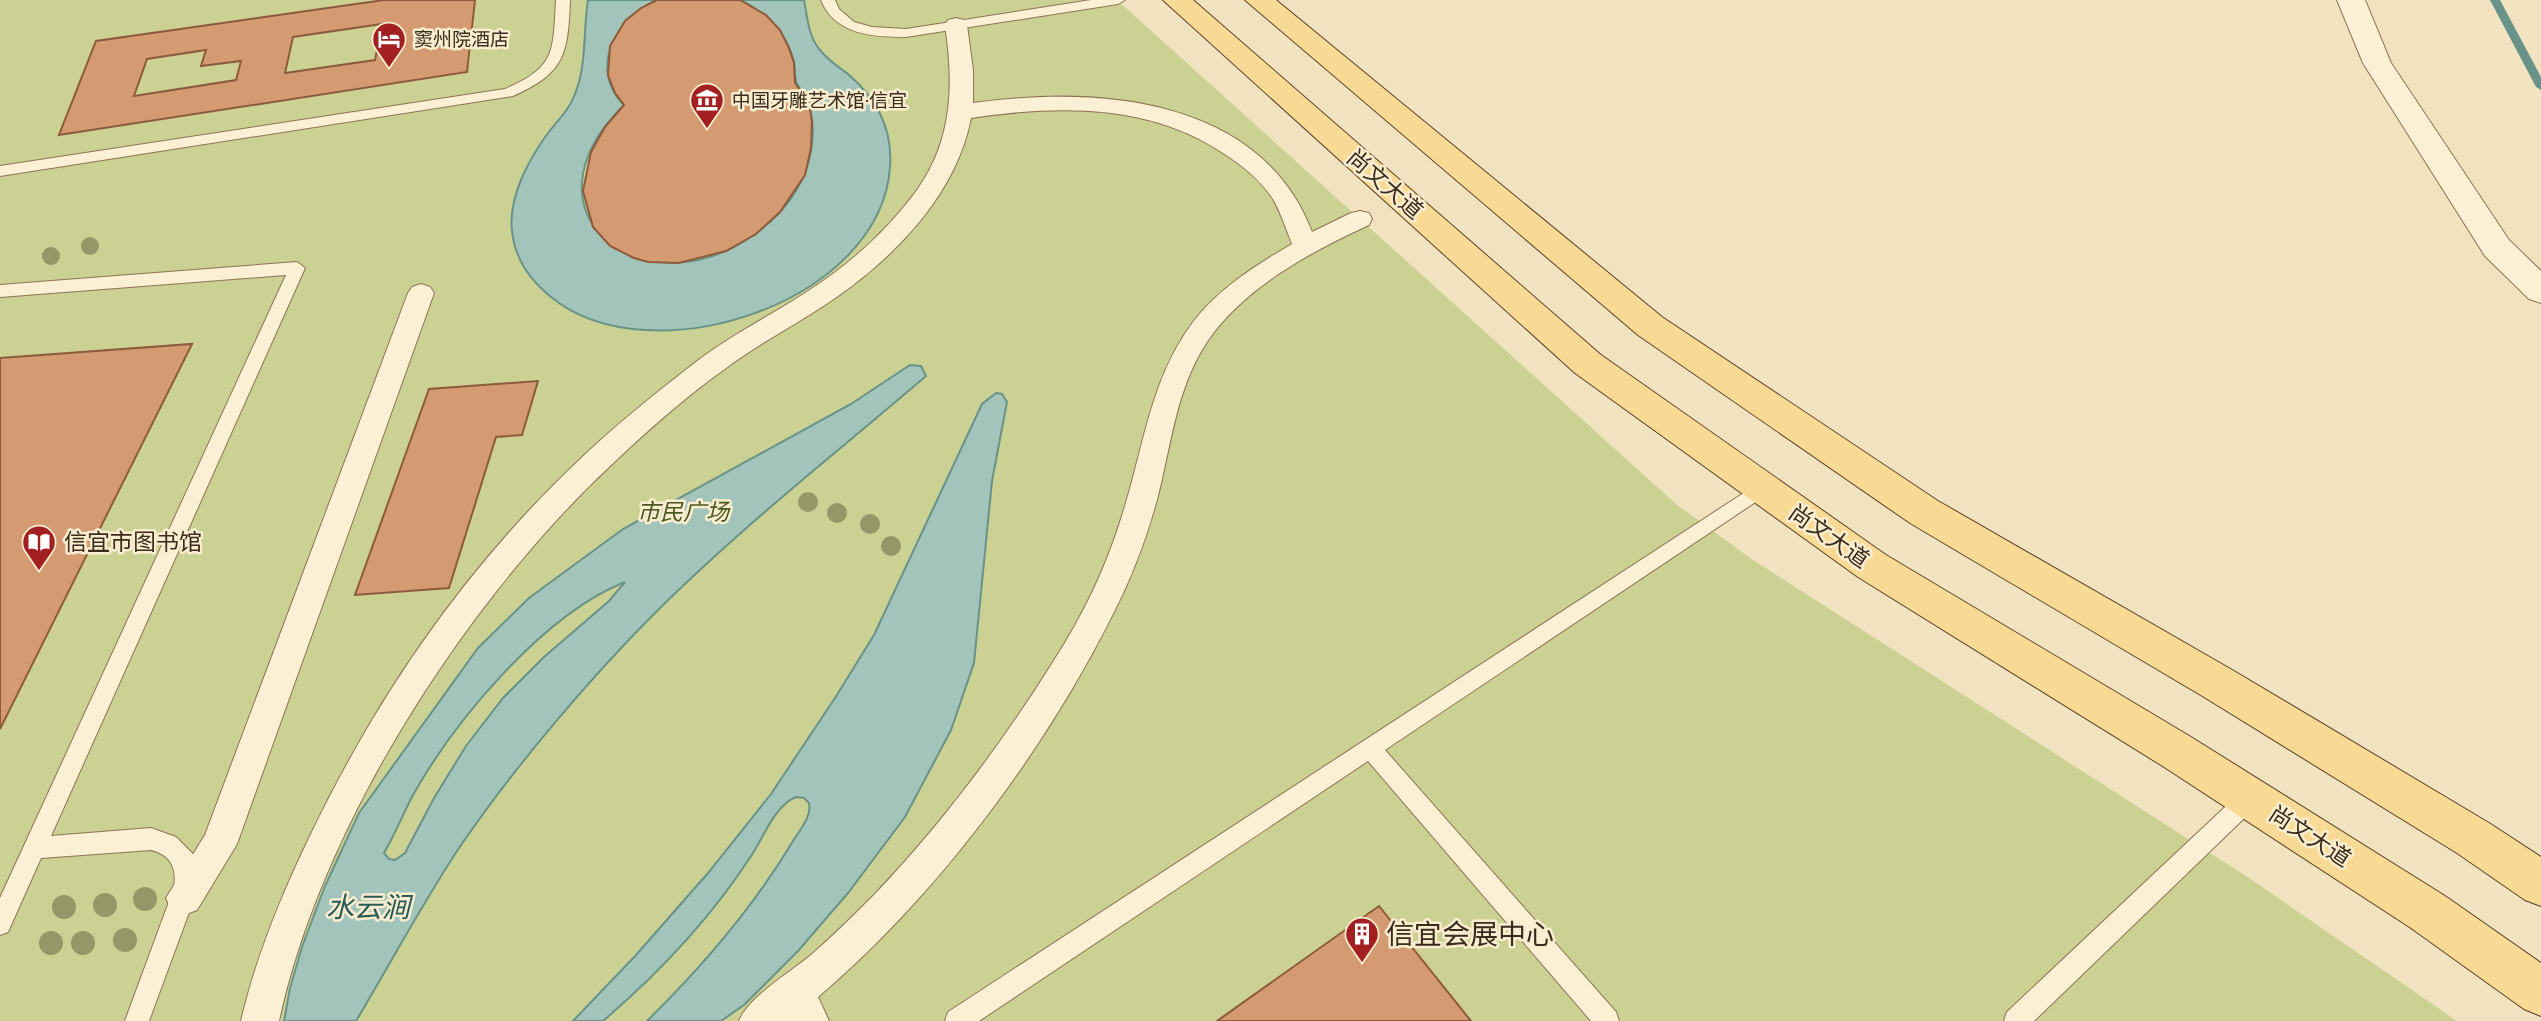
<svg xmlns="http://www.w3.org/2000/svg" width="2541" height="1021" font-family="'Zilla Slab','Noto Sans SC',serif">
  <rect width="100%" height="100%" fill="#f2e3c0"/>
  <path fill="#cad193" d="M0,0H1117L1676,504L1750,558L2249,878L2457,1021H0Z"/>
  <path fill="#a3c4ba" stroke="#699388" stroke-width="2" fill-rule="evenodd" d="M588,0H657C617,18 587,68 624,105C510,217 651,318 763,228C784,211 800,190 808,164C815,139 816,108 799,87C793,80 796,71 794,62C787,33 766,12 740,0H804C807,15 808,33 817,46C824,57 837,66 848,74C876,98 893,129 890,167C881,303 650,378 551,297C529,279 515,259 512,231C508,197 529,159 548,133C558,120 569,110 575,94C587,65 583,31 588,0Z
    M910,365L921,366L926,376C835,454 740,528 655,613C587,681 513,769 459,848C422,904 390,964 356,1021H284L290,988L302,947L325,886L359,813L478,648L529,598L623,529L851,404ZM625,582L609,601L544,657L503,698L466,746L434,798L405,853L395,860L389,859L384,853C395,834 403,814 413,795C455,720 544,614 625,582Z
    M996,393L1002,394L1007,402L992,481L974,663L951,730L905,817L848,893L798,951L744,1005L721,1021H647C703,966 753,908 793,841C800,830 812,816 809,803L804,798L796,797C774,806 764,837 751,856C711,918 659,973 603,1021H573L636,955L708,873L771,794L835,698L874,635L982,404Z"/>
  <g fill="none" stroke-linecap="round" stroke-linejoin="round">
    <path fill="#699388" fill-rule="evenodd" d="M2490,0H2500L2541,77V90L2536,87Z"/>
  </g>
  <path fill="#d49b72" stroke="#8e5b39" stroke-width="2" fill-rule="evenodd" d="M384,0H475L467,72L59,135L96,41ZM382,24L375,60L285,73L293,37ZM206,50L201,66L241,61L236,80L134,96L147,59Z
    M657,0H740L766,15L780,30L789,48L794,63L795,83L809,103L812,122L811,148L805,175L780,212L756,234L726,251L679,263L648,262L634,258L610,246L593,227L583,191L591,152L605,127L624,105L615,93L608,75L610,46L625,21L641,8Z
    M192,344L185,358L0,729V358Z
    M538,381L522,435L496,437L449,588L355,595L429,389Z
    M1379,906L1471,1021H1217Z"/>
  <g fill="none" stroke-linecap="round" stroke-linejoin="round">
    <g stroke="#8d7356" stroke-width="2">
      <path id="service" d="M556,0H570C568,54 565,73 513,96L0,176V166L505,89C556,67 553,52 556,0Z
        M821,0H835L839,9L854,22L872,27L906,29L1091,0H1125L1118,4L906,37C873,37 835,35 821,0Z
        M297,262L305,268L51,836L151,828L176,837L193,854L198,870V888L149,1021H125L174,888C177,868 171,855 151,850L41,858L8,932L0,935V898L286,275L0,297V285Z
        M1762,481L1769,483L1772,488L1769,493L1385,750L1616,1012L1619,1021H1591L1368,761L979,1021H945L948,1012Z
        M2250,788L2258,791L2261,798L2258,805L2034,1021H2004L2007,1012L2242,791Z"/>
    </g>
    <g stroke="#8d7356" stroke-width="2">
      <path id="pedestrian" d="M956,18L964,20L967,25L973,70V103C1097,86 1260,96 1312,232L1351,213L1360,211L1369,213L1372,219L1369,225C1310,252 1241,289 1205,345C1176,391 1171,445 1158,496C1147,537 1132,577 1113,614C1044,752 936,897 818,997L829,1021H739C749,996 790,973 812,954C833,936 853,916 873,896C941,825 1001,745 1053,662C1084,614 1108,564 1124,509C1144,445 1151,378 1193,322C1218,289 1256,265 1292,244C1286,229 1281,213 1273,199C1262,182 1243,166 1226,155C1150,103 1059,105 971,118C956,196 892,260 828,303C795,325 760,343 729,366C686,396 646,432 608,468C464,604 321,826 279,1021H241C256,957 281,896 310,836C376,698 464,570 575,464C612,428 652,396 692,365C727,337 768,317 805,293C848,266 887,231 917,190C953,140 954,83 945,25L948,20Z
        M421,284L430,287L434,293L237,844L197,910L184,915L171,910L166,898L205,835L408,293L412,287Z"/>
    </g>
    <g stroke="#8d7356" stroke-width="2">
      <path id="tertiary" d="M2337,0H2365L2391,63L2509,240L2541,271V303L2529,299L2485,256L2363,63Z"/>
    </g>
    <g stroke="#5a412b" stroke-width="2">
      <path id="primary" d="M1163,0H1193L1601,355L1886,555L2191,737L2445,896L2541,963V1016L2524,1009L2411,928L2161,765L1858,577L1575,373Z
        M1245,0H1276L1662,317L1938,501L2234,671L2489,823L2541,857V906L2525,900L2457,853L2204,697L1910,523L1638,335Z"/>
    </g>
    <use href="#service" fill="#fcf0d4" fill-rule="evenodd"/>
    <use href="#pedestrian" fill="#fcf0d4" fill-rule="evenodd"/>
    <use href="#tertiary" fill="#fcf0d4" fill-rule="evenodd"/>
    <use href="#primary" fill="#f9da94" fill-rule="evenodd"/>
  </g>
  <g fill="#969768">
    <circle cx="90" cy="246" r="9"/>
    <circle cx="51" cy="256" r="9"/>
    <circle cx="808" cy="502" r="10"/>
    <circle cx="837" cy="513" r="10"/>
    <circle cx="870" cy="524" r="10"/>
    <circle cx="891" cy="546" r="10"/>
    <circle cx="145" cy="899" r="12"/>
    <circle cx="105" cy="905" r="12"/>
    <circle cx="64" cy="907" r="12"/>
    <circle cx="125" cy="940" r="12"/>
    <circle cx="51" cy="943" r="12"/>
    <circle cx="83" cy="943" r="12"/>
  </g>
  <defs>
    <g id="hotel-pin" transform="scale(1.75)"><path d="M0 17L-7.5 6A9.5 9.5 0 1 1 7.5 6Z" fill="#a22021" stroke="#f9edd0"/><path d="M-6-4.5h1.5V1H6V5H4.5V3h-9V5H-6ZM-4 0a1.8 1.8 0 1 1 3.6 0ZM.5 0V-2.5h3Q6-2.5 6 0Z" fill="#fff"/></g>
    <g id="museum-pin" transform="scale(1.75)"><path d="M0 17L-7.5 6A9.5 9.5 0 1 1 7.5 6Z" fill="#a22021" stroke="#f9edd0"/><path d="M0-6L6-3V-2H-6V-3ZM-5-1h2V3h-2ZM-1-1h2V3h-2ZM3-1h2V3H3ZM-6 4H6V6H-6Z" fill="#fff"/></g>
    <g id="library-pin" transform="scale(1.75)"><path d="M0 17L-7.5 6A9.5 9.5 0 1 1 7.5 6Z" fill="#a22021" stroke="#f9edd0"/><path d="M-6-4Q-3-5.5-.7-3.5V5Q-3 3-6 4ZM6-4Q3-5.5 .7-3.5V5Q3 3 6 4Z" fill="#fff"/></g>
    <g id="building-pin" transform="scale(1.75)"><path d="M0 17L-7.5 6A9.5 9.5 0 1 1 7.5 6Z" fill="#a22021" stroke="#f9edd0"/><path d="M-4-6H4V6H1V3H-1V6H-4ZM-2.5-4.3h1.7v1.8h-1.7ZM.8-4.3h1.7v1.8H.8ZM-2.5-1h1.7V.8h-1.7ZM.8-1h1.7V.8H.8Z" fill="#fff"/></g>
  </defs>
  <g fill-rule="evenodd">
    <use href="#hotel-pin" x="389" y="39"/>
    <use href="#museum-pin" x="707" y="100"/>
    <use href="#library-pin" x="39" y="542"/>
    <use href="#building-pin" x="1362" y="934"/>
  </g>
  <g text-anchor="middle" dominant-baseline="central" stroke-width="5" stroke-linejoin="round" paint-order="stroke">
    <g font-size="19" fill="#3b2b1c" stroke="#f9edd0" text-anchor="start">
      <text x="414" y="39">窦州院酒店</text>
      <text x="732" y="100">中国牙雕艺术馆·信宜</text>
    </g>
    <g font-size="23" fill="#3b2b1c" stroke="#f9edd0">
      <text transform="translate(1385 184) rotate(41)">尚文大道</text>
      <text transform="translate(1829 536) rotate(35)">尚文大道</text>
      <text transform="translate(2310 836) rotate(33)">尚文大道</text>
    </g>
    <g font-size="23" font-style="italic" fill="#4b5920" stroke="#f9edd0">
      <text x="683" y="512">市民广场</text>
    </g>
    <g font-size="23" fill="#3b2b1c" stroke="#f9edd0" text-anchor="start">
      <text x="64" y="542">信宜市图书馆</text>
    </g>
    <g font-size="28" font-style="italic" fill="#295c59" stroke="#f9edd0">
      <text x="368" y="907">水云涧</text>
    </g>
    <g font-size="28" fill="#3b2b1c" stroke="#f9edd0" text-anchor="start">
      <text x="1386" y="934">信宜会展中心</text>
    </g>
  </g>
</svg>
